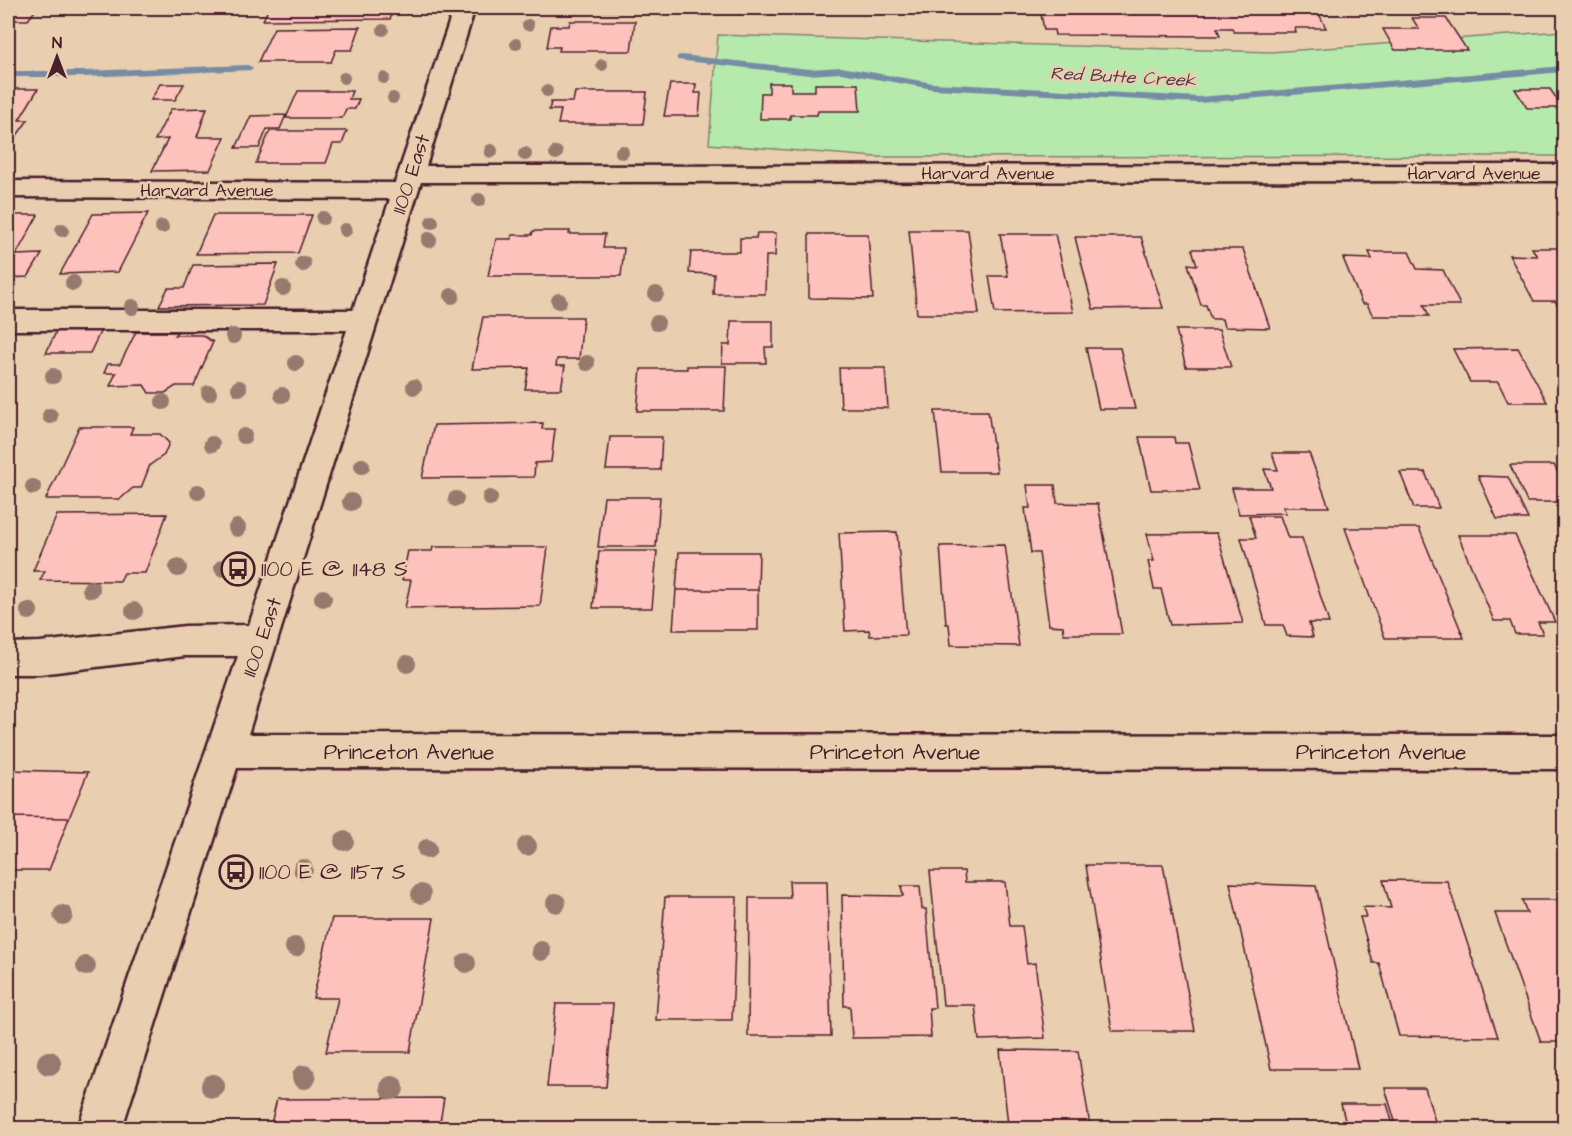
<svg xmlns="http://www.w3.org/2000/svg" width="1572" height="1136" font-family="'Architects Daughter',sans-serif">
  <rect width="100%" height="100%" fill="#e9ceb0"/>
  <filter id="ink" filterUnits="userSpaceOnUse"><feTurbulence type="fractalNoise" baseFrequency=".0167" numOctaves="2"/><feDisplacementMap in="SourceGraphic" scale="12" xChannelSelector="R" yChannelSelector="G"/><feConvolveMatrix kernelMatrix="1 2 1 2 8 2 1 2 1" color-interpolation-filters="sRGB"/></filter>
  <g filter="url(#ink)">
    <path fill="#b6eaac" stroke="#80846c" stroke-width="1.5" d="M1564,31V156L876,157L709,144L718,35L1271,52Z"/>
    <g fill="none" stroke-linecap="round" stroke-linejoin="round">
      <path fill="#768ca4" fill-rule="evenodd" d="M681,55L809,69L841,67L933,83L1199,97L1564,66V72L1199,103L933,89L841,73L809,75L677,60V56Z
        M248,65L253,68L252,70L83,77H8V71H83Z"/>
    </g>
    <path fill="#fec2bd" stroke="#4a1f2b" stroke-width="1.5" d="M8,8H37L28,20H8Z
      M269,8H394L390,19L263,20Z
      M554,8H644V11L554,10Z
      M1047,8H1316L1326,28H1295L1296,32H1234L1232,28H1217L1220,36L1055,35L1054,30H1044L1040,9Z
      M1412,18H1446L1467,50H1395L1383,29H1419Z
      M570,21H635L631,51H559L560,47H547L551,26H569Z
      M360,27L352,50H336L331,62H258L274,28Z
      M769,83H791V91H815V84H858L860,111H818L817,115H790V119H760L761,93H769Z
      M160,84H184L175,100H151Z
      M670,84H696L695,93H701L699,116H664Z
      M8,89H38L19,120H28L13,141H8Z
      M1515,89H1550L1563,108H1527Z
      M298,91H352L349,99H359L355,109H346L342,118H286Z
      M575,92H647L643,124H558L561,110H549L551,102H573Z
      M207,108L197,137H225L210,170L152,171L168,139L155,140L171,109Z
      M286,115L280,129H267L259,148H236L251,116Z
      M270,131H347L342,144H333L326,163H256Z
      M148,213L118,272L60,274L93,214Z
      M8,215H38L16,255L42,254L28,277L8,278Z
      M213,215H312L298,253L196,254Z
      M909,230H968L979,314H917Z
      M533,231H570L569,234H605L603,248H624L621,276H488L496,239H511L512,235H532Z
      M757,233H776L775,256H766L765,294H713L714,274L689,273L691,252H740V238H756Z
      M809,234H868L873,299L809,298Z
      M1000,234H1055L1073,312L995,313L989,276H1008Z
      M1075,237H1141L1163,308L1093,309Z
      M1532,248H1564V317L1555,301H1534L1509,255L1537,256Z
      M1192,249H1243L1270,328L1224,327L1222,319H1211L1206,305H1201L1188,264L1197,265Z
      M1369,252H1409L1417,269L1443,270L1460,305H1424L1429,316H1373L1367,304H1362L1343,258L1372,259Z
      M278,264L263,305L159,306L168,288H184L193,265Z
      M483,317H583L579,359H557L556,366H565L561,389H525L529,368L472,369Z
      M731,321H773V347H765L766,363H722L723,345H730Z
      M58,328H102L90,353H46Z
      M1176,330H1219L1231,367H1186Z
      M136,332H177L175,335H202L213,342L194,386H176L165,393H149L144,385L110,386L116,373H104L108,364H120Z
      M1086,348H1120L1135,409H1099Z
      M1518,348L1547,402H1508L1498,382H1470L1453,349Z
      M687,366H726L724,411H637L641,369H687Z
      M839,368H885L888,408H841Z
      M935,411H988L997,472H942Z
      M543,423L542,429H555L551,462L535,463L534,477L422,478L434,425Z
      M79,427H133L130,434H160L169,443L164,455L150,465L141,488H133L120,499H46Z
      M610,437H662L660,470H606Z
      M1139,437H1174L1175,443H1188L1200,490H1151Z
      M1272,453H1309L1329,507H1283L1286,513L1239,514L1232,488H1271L1264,469L1278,470Z
      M1510,465H1554L1564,485V502H1527Z
      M1400,472H1425L1439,508H1414Z
      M1478,476L1508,477L1528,519H1497Z
      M1027,485H1055L1057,503L1098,504L1122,634H1064L1063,626L1049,625L1039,553H1031L1025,508H1030Z
      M604,497H660L656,547H598Z
      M167,514L145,573H124L120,581L40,580L45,571H33L57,515Z
      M1249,516H1280L1288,538H1302L1329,623H1309L1313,637L1287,636L1283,625H1266L1241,538H1256Z
      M1345,528H1419L1464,638H1385Z
      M897,532L906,635L870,636L869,630L845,631L839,533Z
      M1217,533L1243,623L1170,625L1161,589H1154L1148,561H1154L1147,534Z
      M1458,535H1515L1555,622H1538L1543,634H1515L1510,621H1494Z
      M1005,545L1019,646L951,645L949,624H946L940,546Z
      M433,547H548L540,606L405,608L411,580H402L408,551H432Z
      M599,551H657L652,608H593Z
      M679,552H759L758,590H676Z
      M676,590H758V630H673Z
      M8,770L88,772L69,818L8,817Z
      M8,817L69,818L49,870H8Z
      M1086,865H1163L1195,1031H1112Z
      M930,871H964L965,882H1005L1010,926H1022L1027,964L1035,963L1045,1038L979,1040L975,1005H943Z
      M1383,880L1447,881L1498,1037L1399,1036L1379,963H1373L1360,917H1366L1363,907L1391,908Z
      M789,881H827L831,1036H748L749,898H790Z
      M1230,883L1316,886L1358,1069H1271Z
      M901,886H920L922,909H926L935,1008H929L931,1037L852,1038L850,1006H844L842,895L903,896Z
      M665,897H737L732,1020H656Z
      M1522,900H1564V1042H1541L1495,913H1527Z
      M332,918H434L410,1052H326L338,998H313Z
      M556,1004H613L606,1087H547Z
      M1000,1050L1078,1051L1090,1126L1008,1125Z
      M1385,1088H1425L1437,1128H1397Z
      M444,1098L439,1128H270L277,1099Z
      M1341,1104H1387L1394,1128H1347Z"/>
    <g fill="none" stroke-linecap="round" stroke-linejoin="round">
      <g stroke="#4a1f2b" stroke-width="5">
        <path id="minor" d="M454,8H475L426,166L1564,165V181L421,182L248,734L1564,735V769L237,768L122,1128H78L238,656H185L40,674H8V643L40,642L185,626L249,625L347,330H8V310H353L390,199L8,197V181L395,183Z"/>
      </g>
      <use href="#minor" fill="#e9ceb0" fill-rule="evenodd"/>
    </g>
    <g fill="#98796e">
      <circle cx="528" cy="25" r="6"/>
      <circle cx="383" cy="30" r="6"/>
      <circle cx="516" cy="44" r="6"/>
      <circle cx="602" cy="65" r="6"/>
      <circle cx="344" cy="78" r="6"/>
      <circle cx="384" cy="78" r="6"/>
      <circle cx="547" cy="91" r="6"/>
      <circle cx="393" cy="98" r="6"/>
      <circle cx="491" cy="151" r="7"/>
      <circle cx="622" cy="152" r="7"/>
      <circle cx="556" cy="153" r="7"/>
      <circle cx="525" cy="154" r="7"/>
      <circle cx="479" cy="200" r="7"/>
      <circle cx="323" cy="218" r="7"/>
      <circle cx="432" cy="222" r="7"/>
      <circle cx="162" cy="227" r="7"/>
      <circle cx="62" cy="230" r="7"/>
      <circle cx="345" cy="230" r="7"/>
      <circle cx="429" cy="240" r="8"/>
      <circle cx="303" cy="264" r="8"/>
      <circle cx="73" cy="283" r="8"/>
      <circle cx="283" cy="288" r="8"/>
      <circle cx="656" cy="294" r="8"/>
      <circle cx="452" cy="296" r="8"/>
      <circle cx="559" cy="301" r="8"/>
      <circle cx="132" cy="307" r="8"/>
      <circle cx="657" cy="323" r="8"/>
      <circle cx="233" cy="336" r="8"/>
      <circle cx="296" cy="363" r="8"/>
      <circle cx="587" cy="363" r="8"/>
      <circle cx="53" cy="376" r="8"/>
      <circle cx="414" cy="387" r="8"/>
      <circle cx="239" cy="388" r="8"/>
      <circle cx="209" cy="393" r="8"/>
      <circle cx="282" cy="395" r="8"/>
      <circle cx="163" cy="402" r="8"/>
      <circle cx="50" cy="416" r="8"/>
      <circle cx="244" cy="436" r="8"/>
      <circle cx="212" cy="444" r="8"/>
      <circle cx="362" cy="466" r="8"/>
      <circle cx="33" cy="487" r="8"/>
      <circle cx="198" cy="492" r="8"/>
      <circle cx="490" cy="498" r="8"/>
      <circle cx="456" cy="499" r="8"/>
      <circle cx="351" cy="502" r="9"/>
      <circle cx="237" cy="528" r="9"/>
      <circle cx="178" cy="568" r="9"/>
      <circle cx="223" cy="568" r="9"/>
      <circle cx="91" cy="589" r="9"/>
      <circle cx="323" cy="598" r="9"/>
      <circle cx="29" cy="611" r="9"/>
      <circle cx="134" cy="611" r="9"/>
      <circle cx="407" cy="664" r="9"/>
      <circle cx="344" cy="841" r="10"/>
      <circle cx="527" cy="846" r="10"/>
      <circle cx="427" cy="849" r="10"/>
      <circle cx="303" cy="869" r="10"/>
      <circle cx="421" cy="894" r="10"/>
      <circle cx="556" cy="903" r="10"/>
      <circle cx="63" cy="915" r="10"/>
      <circle cx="295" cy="947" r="10"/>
      <circle cx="541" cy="951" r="10"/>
      <circle cx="466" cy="963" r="10"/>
      <circle cx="86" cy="966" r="10"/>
      <circle cx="49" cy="1063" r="12"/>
      <circle cx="304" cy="1077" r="12"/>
      <circle cx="213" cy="1086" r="12"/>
      <circle cx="392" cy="1088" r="12"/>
    </g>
  </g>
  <defs>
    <g id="bus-ring" transform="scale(1.725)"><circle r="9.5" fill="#e9ceb0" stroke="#4a1f2b" stroke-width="1.5"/><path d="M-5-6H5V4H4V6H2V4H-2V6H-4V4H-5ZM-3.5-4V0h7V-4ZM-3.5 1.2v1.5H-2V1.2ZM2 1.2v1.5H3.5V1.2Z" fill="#4a1f2b"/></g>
  </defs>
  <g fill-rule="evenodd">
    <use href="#bus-ring" x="238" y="569"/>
    <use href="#bus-ring" x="236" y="872"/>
  </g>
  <g text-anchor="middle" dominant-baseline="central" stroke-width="5" stroke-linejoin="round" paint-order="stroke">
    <g font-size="18" font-style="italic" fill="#553a49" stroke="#e9ceb0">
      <text transform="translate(1123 77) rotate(3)">Red Butte Creek</text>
    </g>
    <g font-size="18" fill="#4a1f2b" stroke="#e9ceb0">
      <text x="988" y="173">Harvard Avenue</text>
      <text x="1474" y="173">Harvard Avenue</text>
      <text x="207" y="190">Harvard Avenue</text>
    </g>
    <g font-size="21" fill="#4a1f2b" stroke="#e9ceb0">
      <text transform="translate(411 174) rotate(-72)">1100 East</text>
      <text transform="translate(262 637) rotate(-71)">1100 East</text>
      <text x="409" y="752">Princeton Avenue</text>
      <text x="895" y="752">Princeton Avenue</text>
      <text x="1381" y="752">Princeton Avenue</text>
    </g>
    <g font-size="21" fill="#4a1f2b" stroke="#e9ceb0" text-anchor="start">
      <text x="261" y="569">1100 E @ 1148 S</text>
      <text x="259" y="872">1100 E @ 1157 S</text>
    </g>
  </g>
  <rect width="1572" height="1136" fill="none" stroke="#e9ceb0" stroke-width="30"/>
  <rect x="15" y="15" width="1542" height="1106" fill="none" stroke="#4a1f2b" stroke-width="2" filter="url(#ink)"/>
  <g transform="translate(57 57)" stroke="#e9ceb0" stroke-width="4.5" paint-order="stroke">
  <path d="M0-4.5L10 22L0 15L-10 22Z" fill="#4a1f2b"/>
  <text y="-9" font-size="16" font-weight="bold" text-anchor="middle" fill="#4a1f2b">N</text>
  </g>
</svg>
